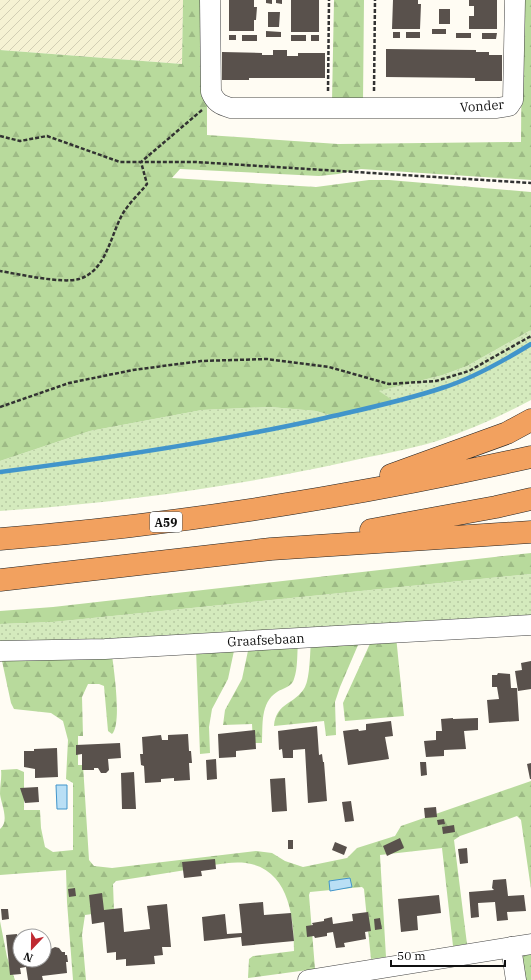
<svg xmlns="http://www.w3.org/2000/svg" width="531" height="980" font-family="'IBM Plex Serif',serif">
  <defs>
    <pattern id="farmland-furrows" width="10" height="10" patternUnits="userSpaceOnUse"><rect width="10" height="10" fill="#f5f2d3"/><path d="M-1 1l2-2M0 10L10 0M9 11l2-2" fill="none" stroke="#d1ceb4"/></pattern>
    <pattern id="grass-dots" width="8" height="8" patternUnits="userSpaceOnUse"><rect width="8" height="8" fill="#d4eabd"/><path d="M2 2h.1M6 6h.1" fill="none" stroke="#b5c8a1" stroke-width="1.8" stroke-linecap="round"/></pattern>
    <pattern id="forest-firs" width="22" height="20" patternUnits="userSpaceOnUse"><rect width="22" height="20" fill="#b8da9c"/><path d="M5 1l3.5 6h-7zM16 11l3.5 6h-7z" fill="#9dba85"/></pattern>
  </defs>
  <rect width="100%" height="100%" fill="#fffcf3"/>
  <path fill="url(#farmland-furrows)" d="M0,0H183L182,64L0,50Z"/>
  <path fill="url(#grass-dots)" d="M531,330V400C501,416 470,430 437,441C408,450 376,455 346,462C233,487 116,503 0,511V461L90,431L202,410L270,407L316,411L333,416L394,402L378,391L443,375L467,366Z
    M531,574V615L135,640L0,643V624L53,622Z"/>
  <path fill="url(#forest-firs)" d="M183,0H207V135L338,144L521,142L522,0H531V180L361,169L338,174L319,176L180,169L172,178L316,187L369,180H389L531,192V330L467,366L443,375L379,391L395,402L333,416L316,411L270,407L202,410L90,431L0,461V50L182,64Z
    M334,0H364L363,101H332Z
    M531,553V574L53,622L0,624V611L53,607Z
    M396,636L404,716L345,721L343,703L373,637Z
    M361,638L340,687L335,702L336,735L326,736L324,721L274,726C276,702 295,705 305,687C310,678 310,652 311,641Z
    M298,642C297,653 298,668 294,679C292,687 283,688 277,692C260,703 263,725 262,743H253L252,724L223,725L225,710L242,679L249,646Z
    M235,646L228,679L212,709L209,727L210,753L200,754L196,649Z
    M112,655C114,671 122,724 112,734L108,731L104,686L99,684H88L82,697L83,736H78V765H83L89,860L94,866L112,868L256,851L272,853L285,861L303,867L347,858L357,848L395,836L401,826L531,781V889L521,820L517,816L460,836L454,840L467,944L453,946L442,848L380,855L386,957L371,959L364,889L362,887L310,892L309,895L315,969L248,978L249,959L253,956L294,951C294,917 289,869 246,863C228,861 210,866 192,869C167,873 142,877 116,881L113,884L114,911L85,915L82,935L86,980H73L67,902L66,870L0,875V829C10,821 1,804 0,794C0,785 2,776 1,770L17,769L24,772V810H40L41,828L45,847L53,852L73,850V783L66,779L68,740L63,721L51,713L14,709L11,703L2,661Z
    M0,921L7,957L15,980H0Z
    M531,953V980H521L518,955Z"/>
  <path fill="#b9dff5" stroke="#4195cb" d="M56,785H67V809H57Z
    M350,878L352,887L330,891L329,881Z"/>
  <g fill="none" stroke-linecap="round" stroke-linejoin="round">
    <path stroke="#4195cb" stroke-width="4.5" d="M0,472C109,458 218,442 325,418C364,409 403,401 442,388C471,379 505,360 531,344"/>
  </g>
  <path fill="#59514c" d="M229,0H254V7H257L256,20H254V31H229Z
    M266,0H272V4L266,3Z
    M276,0H282V4L276,3Z
    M291,0H319V32H291Z
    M393,0H418V4H421L420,29H392Z
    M469,0H497V29H469V16H474V6H469Z
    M439,9H450V24H439Z
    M268,12H280L279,27H268Z
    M432,29H446V34H432Z
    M266,31L281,32V37H266Z
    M393,32H400V38H393Z
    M406,32H420V38H406Z
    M456,33H471V38H456Z
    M482,33H497L496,39H482Z
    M229,35H236V40H229Z
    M242,35H257V41H242Z
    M291,35H306V41H291Z
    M311,35H319V41H311Z
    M386,49L476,50V52H489V55H502V81H475V78L386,77Z
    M273,50H287V56H298V53H325V78H249V80H222V52L262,53V55H273Z
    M531,661V689L518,691L515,671L522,670L521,663Z
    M498,673L510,674L511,688H517L519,721L489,723L487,700L499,699L497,687H492V675H497Z
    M453,718V719L478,718V730L464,731L466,749L444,750V756L426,757L424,741L436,740V731H442L441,719Z
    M391,721L393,736L385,737L389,759L348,765L343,731L358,729L359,731L366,730V724Z
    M317,726L319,755L322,754L323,762H324L327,801L308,803L305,749L293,750V758H283L282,749L279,750L278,731Z
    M255,730L256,749L236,751V757L219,758L218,734Z
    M188,734L189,751H191L192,763H189L190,780L174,781V778L161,779V782L145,783L144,766L141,765L140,754H143L142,737L161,735L162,740H168V735Z
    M120,743L121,758L108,759L109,770L106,773H101L98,768H94V770H82V754L76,755V745Z
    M57,748L58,777L35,778V769L24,767V751H34V749Z
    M216,759L217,779L207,780L206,760Z
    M420,762H426L427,775L421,776Z
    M531,763V779H530L527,764Z
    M134,772L136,809H122L121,773Z
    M285,778L287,811L272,812L270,779Z
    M38,787L39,802L25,803L20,788Z
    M351,801L354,821L345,822L342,802Z
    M436,807L437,817L425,818L424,808Z
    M444,819L445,824L438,825L437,820Z
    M454,825L455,832L443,834L442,827Z
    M400,838L404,848L387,856L383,846Z
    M288,840H293V849H288Z
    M335,842L347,847L344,855L332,850Z
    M467,848L468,863L460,864L458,849Z
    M215,859L216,869L201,871L202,876L184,878L182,862Z
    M506,879L508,896L524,895L526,911L507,912L508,920L497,921L495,902L478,903L479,917L471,918L469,892L494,890L492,888L493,880Z
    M75,888L76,896L69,897L68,889Z
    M102,893L104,910L122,908L124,932L150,929L147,906L167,904L171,947H162L163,955L154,956L155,964L126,966V959L116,960V952L107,953L104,922L92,924L89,895Z
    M439,895L441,913L417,916L418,930L401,932L398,899Z
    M263,902L264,915L291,913L294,941L242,946L241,937L204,941L202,917L225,914L227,934L242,933L239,904Z
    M1,909H8L9,919L2,920Z
    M368,912L371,931L365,932L366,939L344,943L345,947L336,948L333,932L327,933V936L315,938L314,936L307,937L306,926L313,925L312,923L324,921V919L332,917L333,924L353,921L352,914Z
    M380,918L382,929L375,930L374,919Z
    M17,934L20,960H44V954L50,953L51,949L55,947L59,948L62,952H65V955H67L68,962H66L67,973L42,976L43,980H28L26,967L20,968L21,974L10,975L6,935Z"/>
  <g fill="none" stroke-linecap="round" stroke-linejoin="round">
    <g stroke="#434343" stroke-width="21">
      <path id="minor" d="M210,0L211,92C215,102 220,105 231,108H497L509,106L513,100L515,0
        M0,651L105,649L531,625
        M511,947L516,980
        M308,980L531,944"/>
    </g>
    <g stroke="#212121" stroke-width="23">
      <path id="highway" d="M391,475L507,433L531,420
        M371,530L496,507L531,499
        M0,539C179,525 356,496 531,457
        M0,580L271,549L531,532"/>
    </g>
    <path stroke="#323232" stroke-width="2.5" stroke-dasharray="4 2" stroke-linecap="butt" d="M328,91L329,0
      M374,91L375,0
      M202,110L141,162H195L531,183
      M0,136L20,141L47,136L120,162H141L147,184C139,194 128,204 122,215C110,237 106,271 79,279C62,284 18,274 0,271
      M0,407L69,383L133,370L201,361L267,359L329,367L389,384L436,381L469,371L531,336"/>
    <use href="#minor" stroke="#fff" stroke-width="20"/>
    <use href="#highway" stroke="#f2a15f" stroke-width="22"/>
  </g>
  <g text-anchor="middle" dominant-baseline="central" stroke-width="4" stroke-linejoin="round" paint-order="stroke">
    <rect fill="#fff" stroke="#585858" stroke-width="1" x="150" y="512" width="32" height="20" rx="3"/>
    <g font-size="12" font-weight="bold" fill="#101010">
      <text x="166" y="522">A59</text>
    </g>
    <g font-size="13" fill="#101010" stroke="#fff">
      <text transform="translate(482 106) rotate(-4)">Vonder</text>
      <text transform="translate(266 640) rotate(-3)">Graafsebaan</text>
    </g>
  </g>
  <g transform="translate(32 948) rotate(202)"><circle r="19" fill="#ffffff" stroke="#9f9f9f"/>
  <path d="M0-3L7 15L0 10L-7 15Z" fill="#bf2931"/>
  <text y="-6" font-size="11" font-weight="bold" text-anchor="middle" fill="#101010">N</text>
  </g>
  <path d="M391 960v6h114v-6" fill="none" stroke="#101010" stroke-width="2"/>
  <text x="397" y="960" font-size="12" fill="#101010" stroke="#ffffff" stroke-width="3" paint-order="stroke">50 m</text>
</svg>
